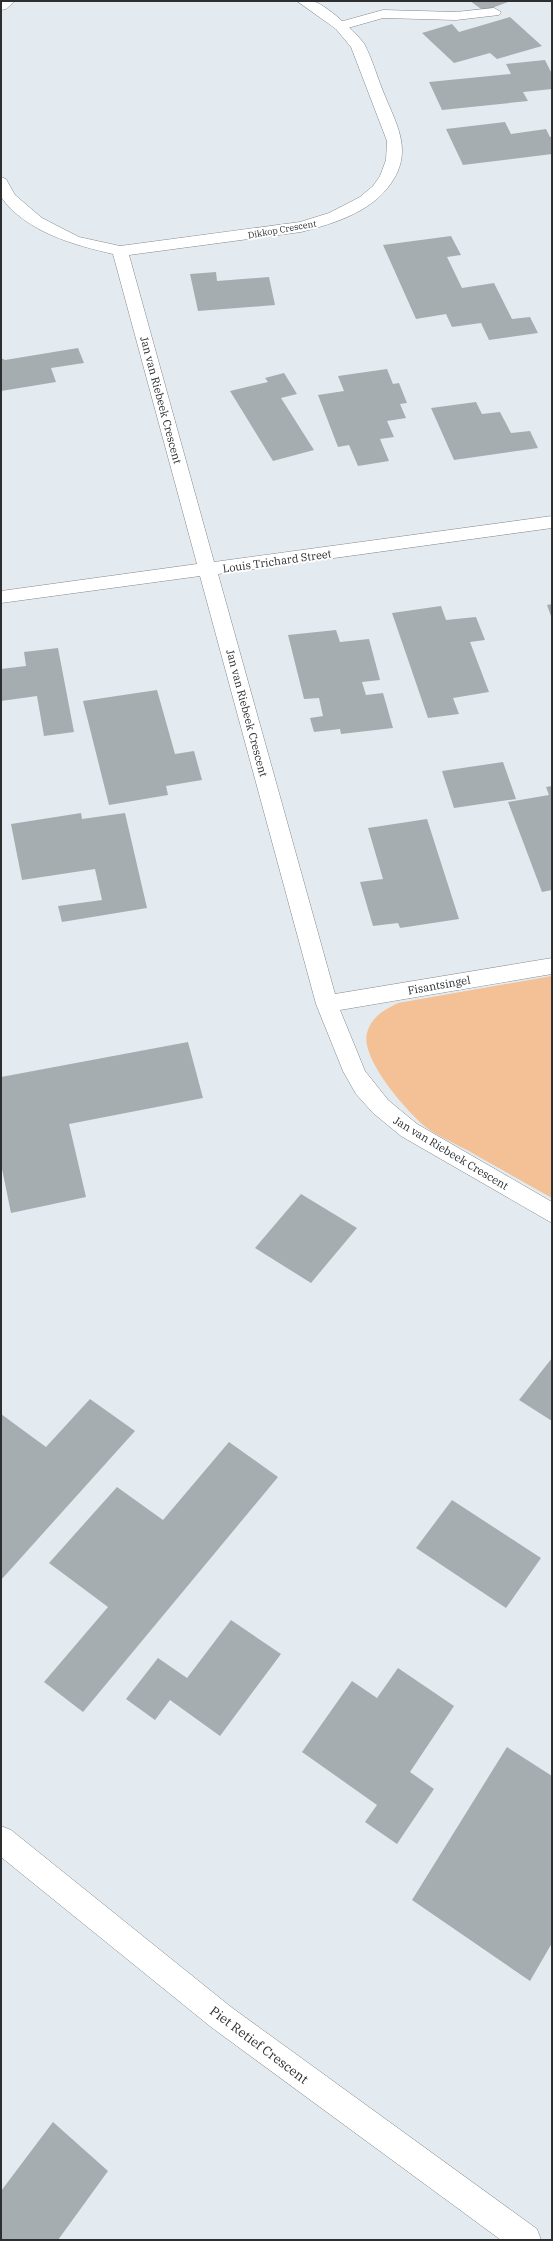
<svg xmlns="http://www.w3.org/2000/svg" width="553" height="2241" font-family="'IBM Plex Serif',serif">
  <rect width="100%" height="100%" fill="#e4ebf0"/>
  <path fill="#f3c195" d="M552,976V1198C524,1182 495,1166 467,1150C454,1143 439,1137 427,1128C408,1113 360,1059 367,1033C371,1017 384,1010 398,1003Z"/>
  <path fill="#a6adb1" d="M470,1H511L484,11Z
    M510,17L542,46L497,59L490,53L454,63L422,33L452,24L459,32Z
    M545,60L552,74V89L523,92L528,101L442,110L429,82L511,74L506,64Z
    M505,122L511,134L546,129L550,137L552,136V154L463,165L446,129Z
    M451,236L461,255L447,257L462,288L494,283L512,319L530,317L538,333L489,340L481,323L452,327L446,314L416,319L383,245Z
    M216,272L217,281L269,277L275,305L198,311L190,274Z
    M78,348L84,363L51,368L56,382L1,391V358L5,360Z
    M387,369L393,384L399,383L407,403L400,404L406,418L387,421L394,437L380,439L389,461L358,466L349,445L338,447L318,395L344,391L338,376Z
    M284,373L297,394L281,398L314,450L273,461L230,391L268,382L265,378Z
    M476,402L482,414L500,412L511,433L530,431L538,448L454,460L431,408Z
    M552,604V619L547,605Z
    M441,606L446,620L476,617L485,640L470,642L489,692L453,698L459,714L428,718L392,613Z
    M336,630L340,642L369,639L380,680L362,682L366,695L383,693L393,728L341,734L340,729L314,732L310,718L323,716L319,698L304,699L288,635Z
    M58,648L74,732L44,736L37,696L1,701V669L26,666L24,652Z
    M157,690L175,754L194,751L202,780L166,786L168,795L109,805L83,701Z
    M503,762L516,799L454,808L442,771Z
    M552,786V890L542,892L508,802L549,795L546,787Z
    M81,813L82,819L125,813L147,908L62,922L58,906L102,900L95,869L22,880L11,824Z
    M427,819L459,919L400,928L398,923L373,926L360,882L383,879L368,828Z
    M188,1042L203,1098L69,1124L86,1197L11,1213L1,1164V1077Z
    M301,1194L357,1228L311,1283L255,1248Z
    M552,1358V1421L519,1400Z
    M90,1399L135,1431L1,1580V1414L46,1447Z
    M229,1442L278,1477L83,1712L44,1682L108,1607L49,1563L117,1487L163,1520Z
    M452,1500L541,1558L506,1608L416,1548Z
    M231,1620L281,1654L220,1736L170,1700L155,1720L126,1699L158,1658L187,1678Z
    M398,1668L454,1706L410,1772L434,1789L397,1844L365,1822L377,1805L302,1752L352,1681L377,1698Z
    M507,1747L552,1776V1943L530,1981L412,1900Z
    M53,2122L108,2171L58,2240H1V2191Z"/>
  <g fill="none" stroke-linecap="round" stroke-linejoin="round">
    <g stroke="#83898d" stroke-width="1">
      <path id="service" d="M494,8L501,12L499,15L456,20L383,18L341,30L334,26L336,23L383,10L456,12Z"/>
    </g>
    <g stroke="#83898d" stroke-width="1">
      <path id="minor" d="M1,1H15L6,9L1,10Z
        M297,1C302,1 307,0 312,1C325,3 358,34 365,45C373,61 378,80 385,96C396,123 411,148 395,177C376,211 336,223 301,232L129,255L214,562L552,516V528L218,574L335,994L552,958V974L340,1010L365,1071L388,1100L417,1124L552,1202V1223L401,1136L373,1113L356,1094L343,1071L316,1004L200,576L1,603V591L197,564L113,254C74,245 26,232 1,197V177L6,179L15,195L42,218L79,237L120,246L300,222L329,213L360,197L373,186L380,176L386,160L387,141L351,47L336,29Z
        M1,1826L11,1830L231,2007L537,2229L541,2240H501L211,2027L1,1857Z"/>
    </g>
    <use href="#service" fill="#fff" fill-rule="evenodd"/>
    <use href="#minor" fill="#fff" fill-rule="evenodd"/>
  </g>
  <g text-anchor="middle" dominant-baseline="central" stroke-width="4" stroke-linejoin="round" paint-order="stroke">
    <g font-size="9" fill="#2c2e30" stroke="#fff">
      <text transform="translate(282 229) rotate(-10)">Dikkop Crescent</text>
    </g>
    <g font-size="11" fill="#2c2e30" stroke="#fff">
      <text transform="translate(161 400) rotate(75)">Jan van Riebeek Crescent</text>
      <text transform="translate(277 561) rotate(-8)">Louis Trichard Street</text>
      <text transform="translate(247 713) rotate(75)">Jan van Riebeek Crescent</text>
      <text transform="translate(439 985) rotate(-10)">Fisantsingel</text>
      <text transform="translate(451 1153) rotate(31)">Jan van Riebeek Crescent</text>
    </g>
    <g font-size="13" fill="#2c2e30" stroke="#fff">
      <text transform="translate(259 2045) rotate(37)">Piet Retief Crescent</text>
    </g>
  </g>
  <rect width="553" height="2241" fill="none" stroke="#2c2e30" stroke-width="4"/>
</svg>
